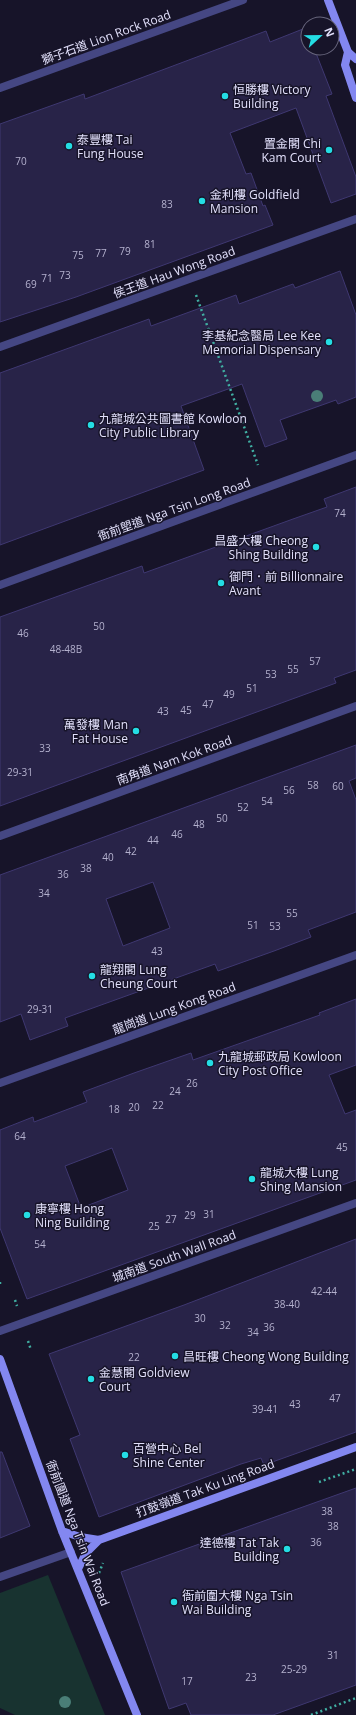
<svg xmlns="http://www.w3.org/2000/svg" width="356" height="1715" font-family="'Open Sans','Noto Sans TC',sans-serif">
  <rect width="100%" height="100%" fill="#171429"/>
  <path fill="#183330" d="M48,1575L105,1715H15L0,1708V1593Z"/>
  <path fill="#282348" stroke="#3f3871" fill-rule="evenodd" d="M308,27V48H314L332,94L326,96L356,177V194L331,203L296,108L230,133L246,174L251,173L263,206L265,205L273,225L76,297L0,322V124L84,94L85,99L266,31L270,42Z
    M340,271L356,315V397L338,404L336,400L280,420L287,439L265,447L242,384L181,406L204,470L0,545V373L149,319L151,326L236,295L239,304L293,284L295,288Z
    M356,487V670L334,678L336,683L0,806V617L142,566L144,573L293,519L327,507L324,499Z
    M356,745V778L349,781L356,800V912L308,930L311,937L274,951L218,971L215,964L65,1018L68,1026L30,1040L21,1014L0,1022V875ZM153,882L170,928L123,946L106,899Z
    M356,999V1065L329,1075L345,1114L356,1110V1180L27,1299L0,1228V1130L33,1117L34,1122L87,1102L83,1092L134,1073L191,1053L193,1060L320,1015L319,1013ZM112,1148L128,1190L81,1208L65,1166Z
    M356,1239V1432L264,1465L261,1458L241,1464L99,1517L70,1439L80,1435L49,1354L184,1305Z
    M0,1452H2L30,1526L0,1538Z
    M356,1488V1685L273,1715H191L186,1703L169,1709L121,1572Z"/>
  <g fill="none" stroke-linecap="round" stroke-linejoin="round">
    <path stroke="#40afa2" stroke-width="2.5" stroke-dasharray="2 3" stroke-linecap="butt" d="M196,295L258,465
      M0,1282V1284
      M15,1300L17,1306
      M28,1341L31,1350
      M319,1482L356,1469
      M99,1573L103,1563
      M311,1715L356,1698"/>
    <path stroke="#454783" stroke-width="8" d="M0,88L243,0
      M0,347L356,219
      M0,585L356,455
      M0,836L356,706
      M0,1083L356,955
      M0,1331L356,1203
      M0,1577L71,1552"/>
    <path stroke="#8387f0" stroke-width="8" d="M328,0L348,52L356,59
      M348,52L345,65L356,98
      M0,1359L62,1531L137,1715
      M62,1531L80,1537L99,1540L356,1447
      M78,1569L86,1553L99,1540"/>
  </g>
  <g fill="#4a7e77">
    <circle cx="317" cy="396" r="6"/>
    <circle cx="65" cy="1702" r="6"/>
  </g>
  <g fill="#24dde4" stroke="#171429" stroke-width="1.5">
    <circle cx="225" cy="96" r="4"/>
    <circle cx="69" cy="146" r="4"/>
    <circle cx="329" cy="150" r="4"/>
    <circle cx="202" cy="201" r="4"/>
    <circle cx="329" cy="342" r="4"/>
    <circle cx="91" cy="425" r="4"/>
    <circle cx="316" cy="547" r="4"/>
    <circle cx="221" cy="583" r="4"/>
    <circle cx="136" cy="731" r="4"/>
    <circle cx="92" cy="976" r="4"/>
    <circle cx="210" cy="1063" r="4"/>
    <circle cx="252" cy="1179" r="4"/>
    <circle cx="27" cy="1215" r="4"/>
    <circle cx="175" cy="1356" r="4"/>
    <circle cx="91" cy="1379" r="4"/>
    <circle cx="125" cy="1455" r="4"/>
    <circle cx="287" cy="1549" r="4"/>
    <circle cx="174" cy="1602" r="4"/>
  </g>
  <g text-anchor="middle" dominant-baseline="central" stroke-width="3" stroke-linejoin="round" paint-order="stroke">
    <g font-size="10" fill="#b4b1ce">
      <text x="21" y="161">70</text>
      <text x="167" y="204">83</text>
      <text x="150" y="244">81</text>
      <text x="125" y="251">79</text>
      <text x="101" y="253">77</text>
      <text x="78" y="255">75</text>
      <text x="65" y="275">73</text>
      <text x="47" y="278">71</text>
      <text x="31" y="284">69</text>
      <text x="340" y="513">74</text>
      <text x="99" y="626">50</text>
      <text x="23" y="633">46</text>
      <text x="66" y="649">48-48B</text>
      <text x="315" y="661">57</text>
      <text x="293" y="669">55</text>
      <text x="271" y="674">53</text>
      <text x="252" y="688">51</text>
      <text x="229" y="694">49</text>
      <text x="208" y="704">47</text>
      <text x="186" y="710">45</text>
      <text x="163" y="711">43</text>
      <text x="45" y="748">33</text>
      <text x="20" y="772">29-31</text>
      <text x="313" y="785">58</text>
      <text x="338" y="786">60</text>
      <text x="289" y="790">56</text>
      <text x="267" y="801">54</text>
      <text x="243" y="807">52</text>
      <text x="222" y="818">50</text>
      <text x="199" y="824">48</text>
      <text x="177" y="834">46</text>
      <text x="153" y="840">44</text>
      <text x="131" y="851">42</text>
      <text x="108" y="857">40</text>
      <text x="86" y="868">38</text>
      <text x="63" y="874">36</text>
      <text x="44" y="893">34</text>
      <text x="292" y="913">55</text>
      <text x="253" y="925">51</text>
      <text x="275" y="926">53</text>
      <text x="157" y="951">43</text>
      <text x="40" y="1009">29-31</text>
      <text x="192" y="1083">26</text>
      <text x="175" y="1091">24</text>
      <text x="158" y="1105">22</text>
      <text x="134" y="1107">20</text>
      <text x="114" y="1109">18</text>
      <text x="20" y="1136">64</text>
      <text x="342" y="1147">45</text>
      <text x="209" y="1214">31</text>
      <text x="190" y="1215">29</text>
      <text x="171" y="1219">27</text>
      <text x="154" y="1226">25</text>
      <text x="40" y="1244">54</text>
      <text x="324" y="1291">42-44</text>
      <text x="287" y="1304">38-40</text>
      <text x="200" y="1318">30</text>
      <text x="225" y="1325">32</text>
      <text x="269" y="1327">36</text>
      <text x="253" y="1332">34</text>
      <text x="134" y="1357">22</text>
      <text x="335" y="1398">47</text>
      <text x="295" y="1404">43</text>
      <text x="265" y="1409">39-41</text>
      <text x="327" y="1511">38</text>
      <text x="333" y="1526">38</text>
      <text x="316" y="1542">36</text>
      <text x="333" y="1655">31</text>
      <text x="294" y="1669">25-29</text>
      <text x="251" y="1677">23</text>
      <text x="187" y="1681">17</text>
    </g>
    <g font-size="12" fill="#e2e0fb" stroke="#171429">
      <text transform="translate(106 37) rotate(-20)">獅子石道 Lion Rock Road</text>
      <text transform="translate(174 272) rotate(-20)">侯王道 Hau Wong Road</text>
      <text transform="translate(174 509) rotate(-20)">衙前塱道 Nga Tsin Long Road</text>
      <text transform="translate(174 760) rotate(-20)">南角道 Nam Kok Road</text>
      <text transform="translate(174 1008) rotate(-20)">龍崗道 Lung Kong Road</text>
      <text transform="translate(174 1256) rotate(-20)">城南道 South Wall Road</text>
      <text transform="translate(205 1488) rotate(-20)">打鼓嶺道 Tak Ku Ling Road</text>
      <text transform="translate(78 1533) rotate(69)">衙前圍道 Nga Tsin Wai Road</text>
    </g>
    <g font-size="12" fill="#e2e0fb" stroke="#171429" text-anchor="start">
      <text x="233" y="89">恒勝樓 Victory<tspan x="233" dy="14">Building</tspan></text>
      <text x="77" y="139">泰豐樓 Tai<tspan x="77" dy="14">Fung House</tspan></text>
      <text x="321" y="143" text-anchor="end">置金閣 Chi<tspan x="321" dy="14">Kam Court</tspan></text>
      <text x="210" y="194">金利樓 Goldfield<tspan x="210" dy="14">Mansion</tspan></text>
      <text x="321" y="335" text-anchor="end">李基紀念醫局 Lee Kee<tspan x="321" dy="14">Memorial Dispensary</tspan></text>
      <text x="99" y="418">九龍城公共圖書館 Kowloon<tspan x="99" dy="14">City Public Library</tspan></text>
      <text x="308" y="540" text-anchor="end">昌盛大樓 Cheong<tspan x="308" dy="14">Shing Building</tspan></text>
      <text x="229" y="576">御門．前 Billionnaire<tspan x="229" dy="14">Avant</tspan></text>
      <text x="128" y="724" text-anchor="end">萬發樓 Man<tspan x="128" dy="14">Fat House</tspan></text>
      <text x="100" y="969">龍翔閣 Lung<tspan x="100" dy="14">Cheung Court</tspan></text>
      <text x="218" y="1056">九龍城郵政局 Kowloon<tspan x="218" dy="14">City Post Office</tspan></text>
      <text x="260" y="1172">龍城大樓 Lung<tspan x="260" dy="14">Shing Mansion</tspan></text>
      <text x="35" y="1208">康寧樓 Hong<tspan x="35" dy="14">Ning Building</tspan></text>
      <text x="183" y="1356">昌旺樓 Cheong Wong Building</text>
      <text x="99" y="1372">金慧閣 Goldview<tspan x="99" dy="14">Court</tspan></text>
      <text x="133" y="1448">百營中心 Bel<tspan x="133" dy="14">Shine Center</tspan></text>
      <text x="279" y="1542" text-anchor="end">達德樓 Tat Tak<tspan x="279" dy="14">Building</tspan></text>
      <text x="182" y="1595">衙前圍大樓 Nga Tsin<tspan x="182" dy="14">Wai Building</tspan></text>
    </g>
  </g>
  <g transform="translate(320 36) rotate(68)"><circle r="19" fill="#171429" stroke="#68667d"/>
  <path d="M0-3L7 15L0 10L-7 15Z" fill="#24dde4"/>
  <text y="-6" font-size="11" font-weight="bold" text-anchor="middle" fill="#e2e0fb">N</text>
  </g>
</svg>
